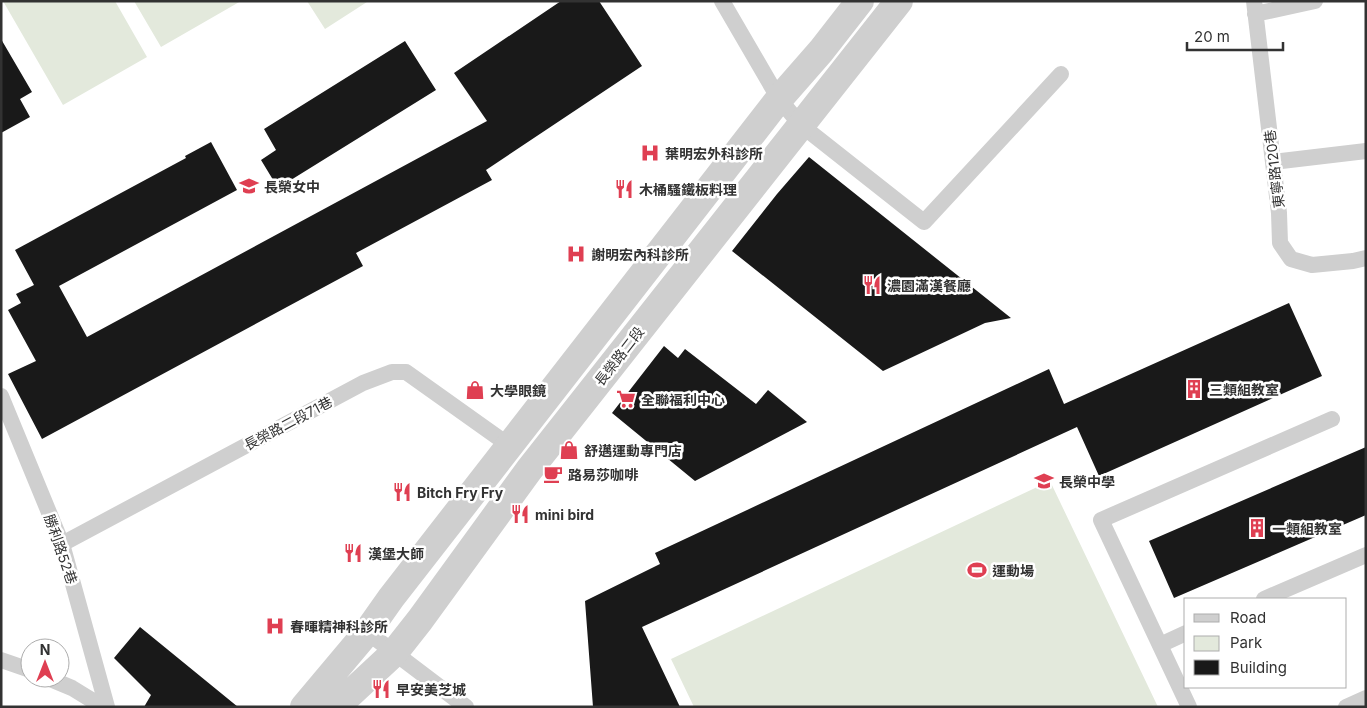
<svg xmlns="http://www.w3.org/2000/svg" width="1367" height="708" font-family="Inter,'Noto Sans TC',sans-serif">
  <rect width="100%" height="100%" fill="#fff"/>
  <path fill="#e3e9dc" d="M3,1H115L147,57L63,105Z
    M134,1H241L161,47Z
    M307,1H366L367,2L325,29Z
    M1050,481L1158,707H694L671,659Z"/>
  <path fill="#191919" d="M561,1H599L642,66L486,170L492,180L356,253L363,266L42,439L8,374L36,361L8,310L21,303L16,294L34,285L15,250L186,158L185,156L211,142L237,190L59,286L87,337L487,121L454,73Z
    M1,39L32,92L20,99L30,117L1,133Z
    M405,41L436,90L278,188L261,160L276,150L264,129Z
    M809,157L1011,318L985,323L883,371L732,251L777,194Z
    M1289,303L1322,376L1099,476L1077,427L642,627L680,707H593L585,601L660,564L655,553L1049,369L1064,404Z
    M664,346L678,358L685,349L756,404L768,390L807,422L695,481L612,413Z
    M1366,447V515L1174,598L1149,541Z
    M140,627L238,707H144L151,695L114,658Z"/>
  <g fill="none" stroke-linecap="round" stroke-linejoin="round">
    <path stroke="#cfcfcf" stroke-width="16" d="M722,1L779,99L801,125L924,222L1061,74
      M1254,1L1279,213L1280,243L1291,259L1312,265L1353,261L1366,258
      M1255,14L1315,1
      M1273,162L1366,151
      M1,396L62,544L107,707
      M62,544L363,383L392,372H406L510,446
      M1264,599L1366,555
      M367,632L466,707
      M1160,645L1186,633
      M1,660L30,670
      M48,678L72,688L103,707
      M1189,707L1101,520L1332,419
      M1346,707L1366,698"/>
    <path stroke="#cfcfcf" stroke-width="28" d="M304,707L367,632L391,598L779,99L821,51L860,1
      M336,707L394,653L420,620L529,470L899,1"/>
  </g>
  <defs>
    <g id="hospital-bare" transform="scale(1.5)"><path d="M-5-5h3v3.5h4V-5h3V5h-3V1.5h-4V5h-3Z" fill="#df3f52" stroke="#fff" stroke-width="2.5" paint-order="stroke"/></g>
    <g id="school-bare" transform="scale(1.5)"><path d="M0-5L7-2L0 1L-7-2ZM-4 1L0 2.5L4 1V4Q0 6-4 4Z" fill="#df3f52" stroke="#fff" stroke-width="2.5" paint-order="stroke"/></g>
    <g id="restaurant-bare" transform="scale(1.5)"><path d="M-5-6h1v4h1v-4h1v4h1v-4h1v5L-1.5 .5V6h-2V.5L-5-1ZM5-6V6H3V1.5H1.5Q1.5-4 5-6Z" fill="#df3f52" stroke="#fff" stroke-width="2.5" paint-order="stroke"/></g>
    <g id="building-bare" transform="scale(1.5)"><path d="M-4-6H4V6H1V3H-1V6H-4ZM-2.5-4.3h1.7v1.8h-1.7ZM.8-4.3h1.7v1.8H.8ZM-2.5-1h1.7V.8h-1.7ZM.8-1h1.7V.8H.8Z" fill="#df3f52" stroke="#fff" stroke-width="2.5" paint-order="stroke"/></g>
    <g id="shop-bare" transform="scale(1.5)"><path d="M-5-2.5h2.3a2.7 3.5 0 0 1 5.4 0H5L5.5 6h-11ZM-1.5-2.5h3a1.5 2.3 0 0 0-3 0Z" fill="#df3f52" stroke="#fff" stroke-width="2.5" paint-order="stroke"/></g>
    <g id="supermarket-bare" transform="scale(1.5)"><path d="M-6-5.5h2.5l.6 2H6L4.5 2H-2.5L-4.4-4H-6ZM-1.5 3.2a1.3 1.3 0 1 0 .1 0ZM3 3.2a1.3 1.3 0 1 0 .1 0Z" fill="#df3f52" stroke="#fff" stroke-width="2.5" paint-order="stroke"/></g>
    <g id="cafe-bare" transform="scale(1.5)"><path d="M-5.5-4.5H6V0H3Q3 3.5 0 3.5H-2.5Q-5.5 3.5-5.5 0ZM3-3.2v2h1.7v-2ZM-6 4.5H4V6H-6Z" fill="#df3f52" stroke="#fff" stroke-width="2.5" paint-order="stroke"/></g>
    <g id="stadium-bare" transform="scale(1.5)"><path d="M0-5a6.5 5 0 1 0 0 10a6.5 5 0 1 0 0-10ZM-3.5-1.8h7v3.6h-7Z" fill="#df3f52" stroke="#fff" stroke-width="2.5" paint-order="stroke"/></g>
  </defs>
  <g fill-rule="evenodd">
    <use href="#hospital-bare" x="650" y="153"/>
    <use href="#school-bare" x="249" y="186"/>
    <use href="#restaurant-bare" x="624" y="189"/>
    <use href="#hospital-bare" x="576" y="254"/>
    <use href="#restaurant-bare" x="872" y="285"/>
    <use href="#building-bare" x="1194" y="389"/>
    <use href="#shop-bare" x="475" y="390"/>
    <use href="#supermarket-bare" x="626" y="399"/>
    <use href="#shop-bare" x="569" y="450"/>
    <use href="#cafe-bare" x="553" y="474"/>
    <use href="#school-bare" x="1044" y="481"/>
    <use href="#restaurant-bare" x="402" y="492"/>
    <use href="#restaurant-bare" x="520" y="514"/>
    <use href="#building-bare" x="1257" y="528"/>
    <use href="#restaurant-bare" x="353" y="553"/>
    <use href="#stadium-bare" x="977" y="570"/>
    <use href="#hospital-bare" x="275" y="626"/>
    <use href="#restaurant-bare" x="381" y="689"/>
  </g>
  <g text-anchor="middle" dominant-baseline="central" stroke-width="5" stroke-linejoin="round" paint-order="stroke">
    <g font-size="14" font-weight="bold" fill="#323232" stroke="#fff" text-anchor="start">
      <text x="665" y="153">葉明宏外科診所</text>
      <text x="264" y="186">長榮女中</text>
      <text x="639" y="189">木桶騷鐵板料理</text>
      <text x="591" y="254">謝明宏內科診所</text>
      <text x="887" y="285">濃園滿漢餐廳</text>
      <text x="1209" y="389">三類組教室</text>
      <text x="490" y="390">大學眼鏡</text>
      <text x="641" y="399">全聯福利中心</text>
      <text x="584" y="450">舒邁運動專門店</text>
      <text x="568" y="474">路易莎咖啡</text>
      <text x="1059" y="481">長榮中學</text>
      <text x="417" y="492">Bitch Fry Fry</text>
      <text x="535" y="514">mini bird</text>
      <text x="1272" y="528">一類組教室</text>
      <text x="368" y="553">漢堡大師</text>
      <text x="992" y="570">運動場</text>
      <text x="290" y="626">春暉精神科診所</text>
      <text x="396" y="689">早安美芝城</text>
    </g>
    <g font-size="14" fill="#323232" stroke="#fff">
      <text transform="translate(1274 169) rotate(-97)">東寧路120巷</text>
      <text transform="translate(619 356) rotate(-52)">長榮路二段</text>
      <text transform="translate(288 423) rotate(-28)">長榮路二段71巷</text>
      <text transform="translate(61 549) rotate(71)">勝利路52巷</text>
    </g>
  </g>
  <rect width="1367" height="708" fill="none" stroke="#323232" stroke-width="5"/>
  <rect x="1184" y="598" width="162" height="90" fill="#ffffff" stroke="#adadad"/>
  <rect x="1194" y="614" width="25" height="8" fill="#cfcfcf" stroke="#adadad"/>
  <text x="1230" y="623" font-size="15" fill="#323232">Road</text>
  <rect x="1194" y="636" width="25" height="15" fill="#e3e9dc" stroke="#adadad"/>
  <text x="1230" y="648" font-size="15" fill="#323232">Park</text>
  <rect x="1194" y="660" width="25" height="15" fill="#191919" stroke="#adadad"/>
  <text x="1230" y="673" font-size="15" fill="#323232">Building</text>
  <g transform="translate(45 663)"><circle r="24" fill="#ffffff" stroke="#adadad"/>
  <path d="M0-4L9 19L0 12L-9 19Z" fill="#df3f52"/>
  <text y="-8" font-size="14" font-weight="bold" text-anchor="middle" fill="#323232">N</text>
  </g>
  <path d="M1187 42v8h96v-8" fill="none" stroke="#323232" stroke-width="2.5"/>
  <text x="1194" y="42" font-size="15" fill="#323232" stroke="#ffffff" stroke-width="4" paint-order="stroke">20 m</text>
</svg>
